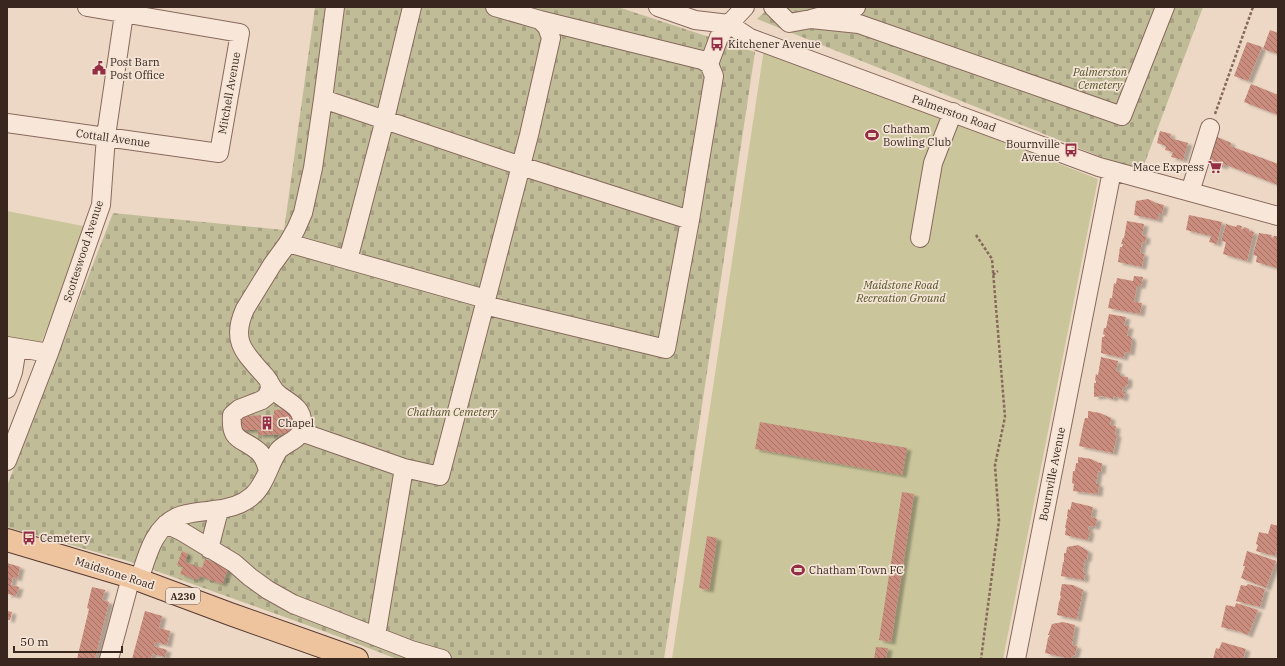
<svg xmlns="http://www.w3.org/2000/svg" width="1285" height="666" font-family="'IBM Plex Serif',serif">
  <defs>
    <pattern id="cemetery-stones" width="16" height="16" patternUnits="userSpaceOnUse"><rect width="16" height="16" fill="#c0bc98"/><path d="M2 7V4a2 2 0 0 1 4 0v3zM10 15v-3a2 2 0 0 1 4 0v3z" fill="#a6a183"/></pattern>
    <pattern id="building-back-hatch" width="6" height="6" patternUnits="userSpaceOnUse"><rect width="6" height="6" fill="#c98c7d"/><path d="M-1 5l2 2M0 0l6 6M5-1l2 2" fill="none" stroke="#a47266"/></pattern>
    <filter id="shadow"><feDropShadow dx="4.5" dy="2.5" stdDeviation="1" flood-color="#0004"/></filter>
  </defs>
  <rect width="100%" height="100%" fill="#edd8c5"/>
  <path fill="url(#cemetery-stones)" d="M315,7H618L755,52L664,659H397L329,633L131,562L7,527V486L113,213L284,230Z
    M770,7H1203L1141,173L757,19Z"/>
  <path fill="#cac59a" d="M764,49L1098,179L1003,659H672Z
    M7,211L88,227L41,343L7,339Z"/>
  <path fill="url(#building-back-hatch)" filter="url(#shadow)" d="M1270,30L1278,33V54L1263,49Z
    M1247,42L1262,47L1248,81L1234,76Z
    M1251,84L1278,95V115L1244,102Z
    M1160,131L1171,134L1170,138L1188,143L1183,160L1171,157L1173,152L1165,150L1166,146L1157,143Z
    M1215,136L1231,143L1230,146L1278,164V185L1224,164L1223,167L1207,161Z
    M1148,199L1156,203L1164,205L1162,214L1159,213L1158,220L1134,215L1136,201Z
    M1189,215L1222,222L1217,244L1209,242L1211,236L1186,230Z
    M1127,221L1144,224L1142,235L1146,236L1145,243L1142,242L1140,253L1144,254L1142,267L1118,262L1120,247H1122L1123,244H1121L1123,238H1124Z
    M1226,224L1236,227L1237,225L1242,226L1241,229L1243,230L1244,227L1249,229V231L1254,232L1247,261L1223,254L1226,242L1221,241Z
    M1259,233L1272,235L1271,237L1273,238L1274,236H1278V264L1277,268L1256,262L1257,256L1253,255Z
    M1134,276L1143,277L1141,286H1137L1134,302L1142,303L1140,314L1108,308L1110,298H1112L1114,283L1116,284L1117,278L1133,281Z
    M1109,314L1126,317L1124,326H1129L1127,336H1130L1132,340L1130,353L1125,352L1123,358L1101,353L1102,337H1104L1105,335L1103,334L1104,328H1106Z
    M1101,357L1118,361L1116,371L1120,372V376L1127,377L1128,378V383L1127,386L1123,387L1122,391L1125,392L1123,399L1114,396L1113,399L1103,396L1094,397V383H1096V381L1095,380L1096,374L1098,375Z
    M292,409L293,434L258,435V430H240V416L274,415V410Z
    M1088,411L1100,413L1111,418L1110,425L1116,426L1115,434L1117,435L1113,453L1079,446L1083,426L1085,418H1088Z
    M760,422L907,448L902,475L755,449Z
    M1078,457L1091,459L1099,463H1102L1101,472L1098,471L1096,484H1099L1098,494L1073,491L1074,484L1072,483L1073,471H1075L1076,463H1078Z
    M902,492L914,494L891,642L879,640Z
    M1072,502L1093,507L1091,517L1097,519L1095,527L1089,526L1088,530L1090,531L1088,540L1065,535L1066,528H1065L1067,518H1068L1067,516L1068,509L1070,510Z
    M1271,524L1278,526V545L1275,556L1256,551L1258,545L1256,544L1259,532L1268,534Z
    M707,536L717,538L709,590L699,588Z
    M1078,545L1088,551L1087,559H1085L1083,572L1085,573L1084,580L1061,576L1063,562H1064V553H1066L1067,547Z
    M182,551L188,554L185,562L202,568L205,559L229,567L222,584L200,576L198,580L180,574L183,567L177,565Z
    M1247,551L1276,561L1266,588L1241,578L1245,566H1243Z
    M7,563L20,567L17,579L13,577L11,585L19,587L16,596L8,594L7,597Z
    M1062,584L1073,585L1083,590L1077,619L1057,615L1059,602L1061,597L1060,595Z
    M1248,584L1265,589L1260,607L1236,601L1241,585L1246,586Z
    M92,587L105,590L102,600L109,602L95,659H77L89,609L87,608Z
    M1236,603L1258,610L1248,635L1238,631L1221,627L1226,605L1235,607Z
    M7,611L12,612L10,620H7Z
    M145,611L162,616L159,628L170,631L167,645L155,642L154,646L167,650L165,657L152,654L151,659H132Z
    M1063,622L1075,625L1072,645L1077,646L1075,655L1071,657V659L1045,653L1048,638L1050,635H1048L1052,624Z
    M1222,642L1246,649L1243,659H1213L1216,648L1219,649Z
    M876,647L888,648L886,659H874Z"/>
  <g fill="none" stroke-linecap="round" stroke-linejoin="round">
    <g stroke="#87695c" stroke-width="20">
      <path id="minor" d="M412,7L385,119L348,260L486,299
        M658,7L695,20L729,24L750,38L1099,167L1278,216
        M773,7L789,23L811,19L856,7
        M811,19L859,24L1122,116L1165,7
        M709,64L719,37L729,24L745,7
        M323,99L521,166L690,220
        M7,123L219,153L240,33L87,7
        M1190,192L1210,128
        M920,238L933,163L953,112
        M288,243L348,260
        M484,305L666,349L690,220L714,76L709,64L702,60L540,20
        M7,346L49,353
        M7,389L13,372L17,348
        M301,432L404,468L440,476L529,135L551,38L547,27L540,20L495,7
        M7,461L49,353L101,205L106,136L125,7
        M268,471C266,463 264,456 258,451C241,437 230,442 232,415L239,409L262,400L267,396L270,389L269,381
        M166,524L181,531L234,563L250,577L268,590L293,604L411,650L442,659
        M209,549L219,510
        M139,580C147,557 153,528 177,517C188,512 202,512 213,510C227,509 242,505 252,496C265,485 269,465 278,451C283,444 297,441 301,432C302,430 301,425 302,423C303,406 286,402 276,392C272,388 270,382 266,377C245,353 230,342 245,309L272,265L288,243L296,229L303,213L313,168L323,99L335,7
        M376,636L404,468
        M109,659L131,577
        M1016,659L1112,171"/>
    </g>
    <g stroke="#553930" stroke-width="24">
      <path id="major" d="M7,540L131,577L230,614L357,659"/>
    </g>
    <path stroke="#87695c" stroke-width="2.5" stroke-dasharray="3 2" stroke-linecap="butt" d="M1215,114L1253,7
      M976,235L992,259L1005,417L995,465L999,521L981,659
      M993,275L998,271"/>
    <use href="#minor" stroke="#f8e7d8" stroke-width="18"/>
    <use href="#major" stroke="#eec49f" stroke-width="22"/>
  </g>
  <defs>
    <g id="bus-bare" transform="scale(1.08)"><path d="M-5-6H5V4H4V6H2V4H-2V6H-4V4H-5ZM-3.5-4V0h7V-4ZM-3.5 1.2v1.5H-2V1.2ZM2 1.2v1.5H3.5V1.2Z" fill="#942e45" stroke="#f4e4d5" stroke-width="2.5" paint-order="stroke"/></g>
    <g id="civic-bare" transform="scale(1.08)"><path d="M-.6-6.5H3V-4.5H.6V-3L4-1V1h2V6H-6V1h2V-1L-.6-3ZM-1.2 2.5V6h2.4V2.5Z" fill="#942e45" stroke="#f4e4d5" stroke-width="2.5" paint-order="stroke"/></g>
    <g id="stadium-bare" transform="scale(1.08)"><path d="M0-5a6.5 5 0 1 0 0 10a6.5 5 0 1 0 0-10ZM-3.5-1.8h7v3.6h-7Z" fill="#942e45" stroke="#f4e4d5" stroke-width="2.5" paint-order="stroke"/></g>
    <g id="supermarket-bare" transform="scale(1.08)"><path d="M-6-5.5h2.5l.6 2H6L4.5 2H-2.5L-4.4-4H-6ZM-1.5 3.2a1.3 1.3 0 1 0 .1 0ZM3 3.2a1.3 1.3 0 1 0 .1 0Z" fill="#942e45" stroke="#f4e4d5" stroke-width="2.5" paint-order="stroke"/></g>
    <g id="building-bare" transform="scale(1.08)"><path d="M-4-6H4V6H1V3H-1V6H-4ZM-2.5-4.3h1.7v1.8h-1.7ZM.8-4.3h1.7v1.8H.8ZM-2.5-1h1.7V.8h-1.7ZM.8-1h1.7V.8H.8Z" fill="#942e45" stroke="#f4e4d5" stroke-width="2.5" paint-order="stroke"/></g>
  </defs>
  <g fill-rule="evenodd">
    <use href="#bus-bare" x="717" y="44"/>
    <use href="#civic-bare" x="99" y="68"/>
    <use href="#stadium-bare" x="872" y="135"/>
    <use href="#bus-bare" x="1071" y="150"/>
    <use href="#supermarket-bare" x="1215" y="167"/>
    <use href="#building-bare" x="267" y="423"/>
    <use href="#bus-bare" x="29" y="538"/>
    <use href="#stadium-bare" x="798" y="570"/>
  </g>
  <g text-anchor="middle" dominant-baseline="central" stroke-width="3.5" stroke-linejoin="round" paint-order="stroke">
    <rect fill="#f4e4d5" stroke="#705f56" stroke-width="1" x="166" y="588" width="34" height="16" rx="3"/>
    <g font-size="10" font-weight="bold" fill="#38261f">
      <text x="183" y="596">A230</text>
    </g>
    <g font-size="11" fill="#38261f" stroke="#f4e4d5" text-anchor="start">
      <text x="728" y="44">Kitchener Avenue</text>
      <text x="110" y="62">Post Barn<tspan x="110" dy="13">Post Office</tspan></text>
      <text x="883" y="129">Chatham<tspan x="883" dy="13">Bowling Club</tspan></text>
      <text x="1060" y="144" text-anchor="end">Bournville<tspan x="1060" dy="13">Avenue</tspan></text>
      <text x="1204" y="167" text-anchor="end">Mace Express</text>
      <text x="278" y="423">Chapel</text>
      <text x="40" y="538">Cemetery</text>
      <text x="809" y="570">Chatham Town FC</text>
    </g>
    <g font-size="11" font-style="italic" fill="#525327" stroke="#f4e4d5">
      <text x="1100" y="72">Palmerston<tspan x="1100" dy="13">Cemetery</tspan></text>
      <text x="901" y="285">Maidstone Road<tspan x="901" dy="13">Recreation Ground</tspan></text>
      <text x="452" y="412">Chatham Cemetery</text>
    </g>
    <g font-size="11" fill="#38261f" stroke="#f4e4d5">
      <text transform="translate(229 93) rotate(-80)">Mitchell Avenue</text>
      <text transform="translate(954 113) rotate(20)">Palmerston Road</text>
      <text transform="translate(113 138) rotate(8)">Cottall Avenue</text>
      <text transform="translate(83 251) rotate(-72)">Scotteswood Avenue</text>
      <text transform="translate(1052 474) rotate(-79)">Bournville Avenue</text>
      <text transform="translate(115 573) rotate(18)">Maidstone Road</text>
    </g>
  </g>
  <rect width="1285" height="666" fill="none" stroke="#38261f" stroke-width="16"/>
  <path d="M14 646v6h108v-6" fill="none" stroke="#38261f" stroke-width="2"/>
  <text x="20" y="646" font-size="12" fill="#38261f" stroke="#f4e4d5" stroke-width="3" paint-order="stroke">50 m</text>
</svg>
